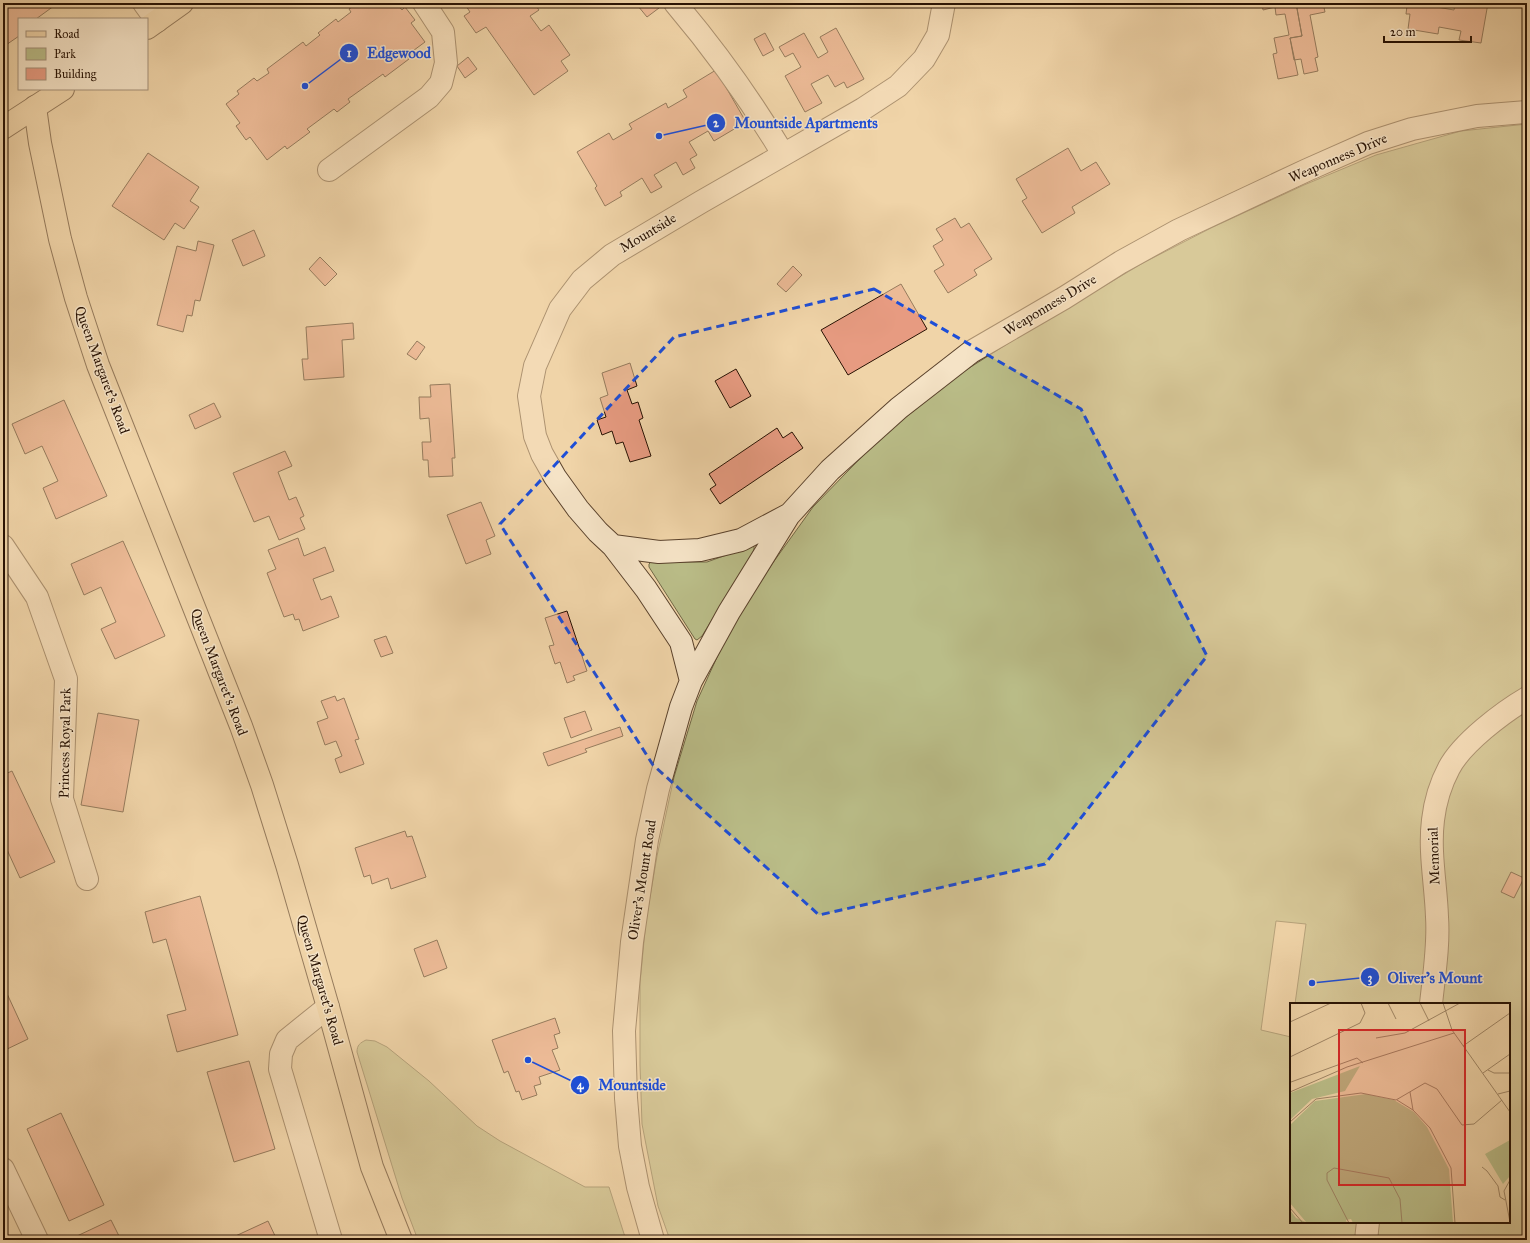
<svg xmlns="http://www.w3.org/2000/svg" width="1530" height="1243" font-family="'IM FELL Great Primer',serif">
  <rect width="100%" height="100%" fill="#f0d4a8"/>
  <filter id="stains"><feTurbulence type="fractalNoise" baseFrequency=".005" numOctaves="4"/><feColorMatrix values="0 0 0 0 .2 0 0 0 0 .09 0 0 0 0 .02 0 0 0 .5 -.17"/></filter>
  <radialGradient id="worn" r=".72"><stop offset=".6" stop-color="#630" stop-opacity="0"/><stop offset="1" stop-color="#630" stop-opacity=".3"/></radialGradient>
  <path fill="#babd88" stroke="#716846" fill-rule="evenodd" d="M1527,124V1240H670L658,1206L642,1124L640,1065V983L646,920L657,856L674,777L697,701L729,631L772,564L813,507L880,438L958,375L1023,334L1143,263L1211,228L1304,185L1376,155L1461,131ZM1276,921L1306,924L1295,1004H1509V1222H1291V1037L1261,1030Z
    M754,545V550L748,561L702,636L697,640L695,639L649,567V564L651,562H707Z
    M366,1040L375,1041L387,1047L429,1081L477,1126L500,1141L585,1187H609L626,1240H418L402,1198L357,1052C357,1045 360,1043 366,1040Z"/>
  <path fill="#e79b81" stroke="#281203" d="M3,3H58L36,19H19V36L3,47Z
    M358,3H396L402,10L405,7L415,20L411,23L425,42L406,56L409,59L385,77L383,74L348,99L350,102L337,112L334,109L307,129L310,132L287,149L285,146L267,160L250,137L246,140L236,126L240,123L226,104L239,94L237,91L254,78L257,81L269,73L267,69L303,42L306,46L320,35L318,33L336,19L338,22L351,12L349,9Z
    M464,3H534L539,10L530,16L541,31L549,25L570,55L561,61L568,71L534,95L486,27L476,33L464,16L470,12Z
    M642,3H655L659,8L647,17L638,6Z
    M1262,3H1296L1302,36L1290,38L1298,75L1278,79L1273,54L1277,53L1274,38L1289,35L1285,14L1276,15L1275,7L1263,10Z
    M1296,3H1323L1325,12L1310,15L1318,57L1315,58L1318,71L1304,74L1301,59L1294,60L1290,38L1302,36Z
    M1413,3L1454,10L1455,3H1488L1481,43L1459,40L1461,31L1439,27L1438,34L1408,29L1410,14H1406L1407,6L1412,7Z
    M836,28L864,79L847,88L844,82L835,87L828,75L811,84L822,103L805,112L785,76L801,67L793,53L785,57L779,47L804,33L818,58L828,52L820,37Z
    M765,33L774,50L763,56L754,39Z
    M468,57L477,69L465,78L457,66Z
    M716,70L746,122L714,141L708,131L689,142L697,155L690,159L695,168L683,175L676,162L654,175L662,187L651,193L642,178L620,192L622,196L605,206L595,188L597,186L577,152L609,133L613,140L632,129L629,124L666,103L668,108L687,97L683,90Z
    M1068,148L1081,171L1096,162L1110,184L1072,207L1075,213L1042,233L1022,201L1027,198L1016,179Z
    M148,153L199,187L190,201L199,207L184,229L175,223L164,240L112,206Z
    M955,218L961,228L969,223L992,259L974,270L977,275L948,293L934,271L944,265L933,246L943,240L936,229Z
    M254,230L265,256L243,266L232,240Z
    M198,241L214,245L200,301L195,300L192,316L187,315L183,332L157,325L177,246L196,251Z
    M320,257L337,274L325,286L309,269Z
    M793,266L802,275L786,292L777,284Z
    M901,284L927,329L848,375L821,330Z
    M353,323L354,339L342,340L344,377L304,380L302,359H308L306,327Z
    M417,341L425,347L416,360L407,354Z
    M630,363L637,386L627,390L632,404L638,402L643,418L639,420L651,456L630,462L623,442L616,444L612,431L602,435L597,420L606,417L600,398L608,395L602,373Z
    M736,369L751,396L730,408L715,381Z
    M450,384L455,458H452L453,476L429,477L428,460H423L422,442H431L429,418L420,419L419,397H431L430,385Z
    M64,400L107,496L56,519L43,488L58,481L42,446L25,454L12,424Z
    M214,403L221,417L195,429L189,415Z
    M777,428L783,438L792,432L803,448L720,504L710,489L716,485L709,474Z
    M285,451L292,466L278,472L289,500L296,497L304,516L300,518L305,529L279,540L269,516L254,522L233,473Z
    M481,502L495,536L486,540L491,554L466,564L447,515Z
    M298,538L304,556L325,547L334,571L313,579L321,600L331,596L339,617L303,631L299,619L295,620L293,614L284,617L267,573L276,569L268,550Z
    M123,541L165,636L115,659L101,629L116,622L101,587L84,595L71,564Z
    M567,611L587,671L573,676L575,680L567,683L560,662L555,664L549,646L554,645L545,618Z
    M386,636L393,653L381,657L374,640Z
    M335,696L337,701L344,698L359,739L355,740L364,764L340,773L335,759L342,756L336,741L325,745L317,722L328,718L321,701Z
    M585,711L592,730L571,738L564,718Z
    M98,713L139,720L123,812L81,805Z
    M620,727L623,736L585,749L587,752L548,766L543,753Z
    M12,771L55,862L20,878L3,841V775Z
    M405,831L407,837L412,836L426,877L391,889L388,878L372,884L370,875L364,877L355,848Z
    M1511,872L1524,878L1514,898L1501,892Z
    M200,896L238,1035L177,1052L167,1015L186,1010L166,939L153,943L145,912Z
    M437,940L447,968L424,977L414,949Z
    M3,985L28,1039L3,1051Z
    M555,1018L560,1033L554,1035L558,1048L552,1050L560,1070L539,1077L541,1084L534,1086L537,1095L522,1100L519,1091L516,1092L508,1071L504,1073L492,1040Z
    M249,1061L275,1149L234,1162L207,1072Z
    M61,1113L104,1205L69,1221L27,1129Z
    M111,1220L121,1240H79L77,1236Z
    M268,1221L277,1240L229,1239Z"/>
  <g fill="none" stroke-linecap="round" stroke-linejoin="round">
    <g stroke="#5a422c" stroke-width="24">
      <path id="minor" d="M144,3L157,21
        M675,3C714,49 752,102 783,154
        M329,170L429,97L441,83L446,63L443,32L424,3
        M3,546L37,597L66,679L62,799L87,879
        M613,546L659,552L700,550L741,540L790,514L830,470L899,408L971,352L1064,298L1121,262L1179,230L1307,170L1368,143L1412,129L1477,116L1527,112
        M691,681L729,612L789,515
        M1431,1004C1434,975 1439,945 1437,917C1436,885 1429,852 1433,820C1435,803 1441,783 1449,768C1462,743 1503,712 1527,698
        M328,1007L287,1040L281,1054L280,1069L331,1240
        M3,1169L37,1240
        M653,1240L638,1187L630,1146L626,1098L624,1031L632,942L647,840L658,789L681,707L691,681L681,642L646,589L613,546L598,532L578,509L555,477L542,454L535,436L529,396L535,366L560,309L582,280L612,255L701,202L863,109L898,86L924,59L938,35L944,3
        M1366,1240L1368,1222"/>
    </g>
    <g stroke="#281203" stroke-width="24">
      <path id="major" d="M35,107L40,143L60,239L76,298L98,365L241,726L262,785L287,865L328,1007L372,1167L401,1240"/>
    </g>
    <g stroke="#281203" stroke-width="24">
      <path id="highway" d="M147,28L182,3
        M3,128L63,89"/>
    </g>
    <use href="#minor" stroke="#f5e3c6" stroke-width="22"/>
    <use href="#major" stroke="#f0d4a8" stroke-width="22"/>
    <use href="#highway" stroke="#f0d4a8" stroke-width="22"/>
  </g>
  <path d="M0 0H1530V1243H0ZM874,289L1081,409L1207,656L1045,864L819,915L653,765L500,524L674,337Z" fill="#f0d4a8" fill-opacity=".55" fill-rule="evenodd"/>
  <path fill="none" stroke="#1d4ed8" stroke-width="3" stroke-dasharray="8 5" stroke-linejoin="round" d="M874,289L1081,409L1207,656L1045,864L819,915L653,765L500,524L674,337Z"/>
  <g text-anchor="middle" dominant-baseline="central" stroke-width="3" stroke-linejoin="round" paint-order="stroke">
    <g font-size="14" fill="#281203" stroke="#f5e3c6">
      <text transform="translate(1338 158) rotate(-23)">Weaponness Drive</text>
      <text transform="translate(648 233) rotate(-31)">Mountside</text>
      <text transform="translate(1050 305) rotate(-31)">Weaponness Drive</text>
      <text transform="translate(102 370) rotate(70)">Queen Margaret's Road</text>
      <text transform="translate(219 672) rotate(69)">Queen Margaret's Road</text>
      <text transform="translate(65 743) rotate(-89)">Princess Royal Park</text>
      <text transform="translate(1434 856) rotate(-92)">Memorial</text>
      <text transform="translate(642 880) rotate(-81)">Oliver's Mount Road</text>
      <text transform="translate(320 980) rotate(74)">Queen Margaret's Road</text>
    </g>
  </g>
  <g transform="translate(1290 1003)">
    <rect width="220" height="220" fill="#f0d4a8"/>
    <path d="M70,63L55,88L22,96L0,117V90ZM76,91L104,97L124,109L137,124L159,166L163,220H63L61,216L56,217L57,220H1L0,207L6,215L16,219L0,200V122L25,98ZM220,137V173L213,181L195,151Z" fill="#babd88"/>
    <path fill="none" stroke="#a08666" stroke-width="1" d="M98,0L106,16M130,0L139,18M153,0L162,27L220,109M0,19L41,0M86,35L115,30L170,0M173,43L220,10M0,54L70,20L75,10L71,0M198,67L204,70H220M193,70L220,51M1,79L67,55L73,60M0,89L57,64L164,30M120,89L123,107L140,125L161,165L165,220M208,91L220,88M107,97L123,107M0,119L26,96L71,90L106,97L135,80L147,86L172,122L184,121L212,97M192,164L197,168L208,183L210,194L215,197M220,177L214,188L220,219M0,205L13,220M59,220L37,177V170L44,165L99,175L110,196L112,220"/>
    <path fill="#d62828" fill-opacity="0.15" stroke="#d62828" stroke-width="2" d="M49,27H175V182H49Z"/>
    <rect width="220" height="220" fill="none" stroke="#281203" stroke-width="2"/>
  </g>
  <path fill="none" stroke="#1d4ed8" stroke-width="1.5" d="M305 86L349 53M659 136L716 123M1312 983L1370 977M528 1060L580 1085"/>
  <g fill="#1d4ed8" stroke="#f5e3c6" stroke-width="1.5">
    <circle cx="305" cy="86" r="4"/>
    <circle cx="659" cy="136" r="4"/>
    <circle cx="1312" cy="983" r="4"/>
    <circle cx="528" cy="1060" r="4"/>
    <circle cx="349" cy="53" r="10"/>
    <circle cx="716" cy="123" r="10"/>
    <circle cx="1370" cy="977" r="10"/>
    <circle cx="580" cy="1085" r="10"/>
  </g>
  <g font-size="12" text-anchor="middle" font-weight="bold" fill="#fff">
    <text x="349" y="57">1</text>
    <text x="716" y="127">2</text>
    <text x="1370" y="982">3</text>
    <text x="580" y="1089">4</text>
  </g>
  <g font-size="15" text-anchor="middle" font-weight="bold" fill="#1d4ed8" stroke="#f5e3c6" stroke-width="3" stroke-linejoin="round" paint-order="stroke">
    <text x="399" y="58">Edgewood</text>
    <text x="806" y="128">Mountside Apartments</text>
    <text x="1435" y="983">Oliver's Mount</text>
    <text x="632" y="1090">Mountside</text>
  </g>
  <rect width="1530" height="1243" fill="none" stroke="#f0d4a8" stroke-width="16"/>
  <rect x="4" y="4" width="1522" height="1235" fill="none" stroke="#281203" stroke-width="2"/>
  <rect x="8" y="8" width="1514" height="1227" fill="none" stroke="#281203"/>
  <rect x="18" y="18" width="130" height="72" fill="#f5e3c6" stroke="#a38f78"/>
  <rect x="26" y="31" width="20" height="6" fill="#f0d4a8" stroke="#a38f78"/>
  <text x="54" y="38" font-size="12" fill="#281203">Road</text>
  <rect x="26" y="48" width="20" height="12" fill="#babd88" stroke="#a38f78"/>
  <text x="54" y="58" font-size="12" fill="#281203">Park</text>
  <rect x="26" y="68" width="20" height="12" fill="#e79b81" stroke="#a38f78"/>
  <text x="54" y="78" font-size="12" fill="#281203">Building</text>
  <path d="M1384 36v6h87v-6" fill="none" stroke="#281203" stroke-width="2"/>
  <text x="1390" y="36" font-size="12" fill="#281203" stroke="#f5e3c6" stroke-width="3" paint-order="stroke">20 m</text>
  <rect width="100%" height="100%" filter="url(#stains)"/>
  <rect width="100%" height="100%" fill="url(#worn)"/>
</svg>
